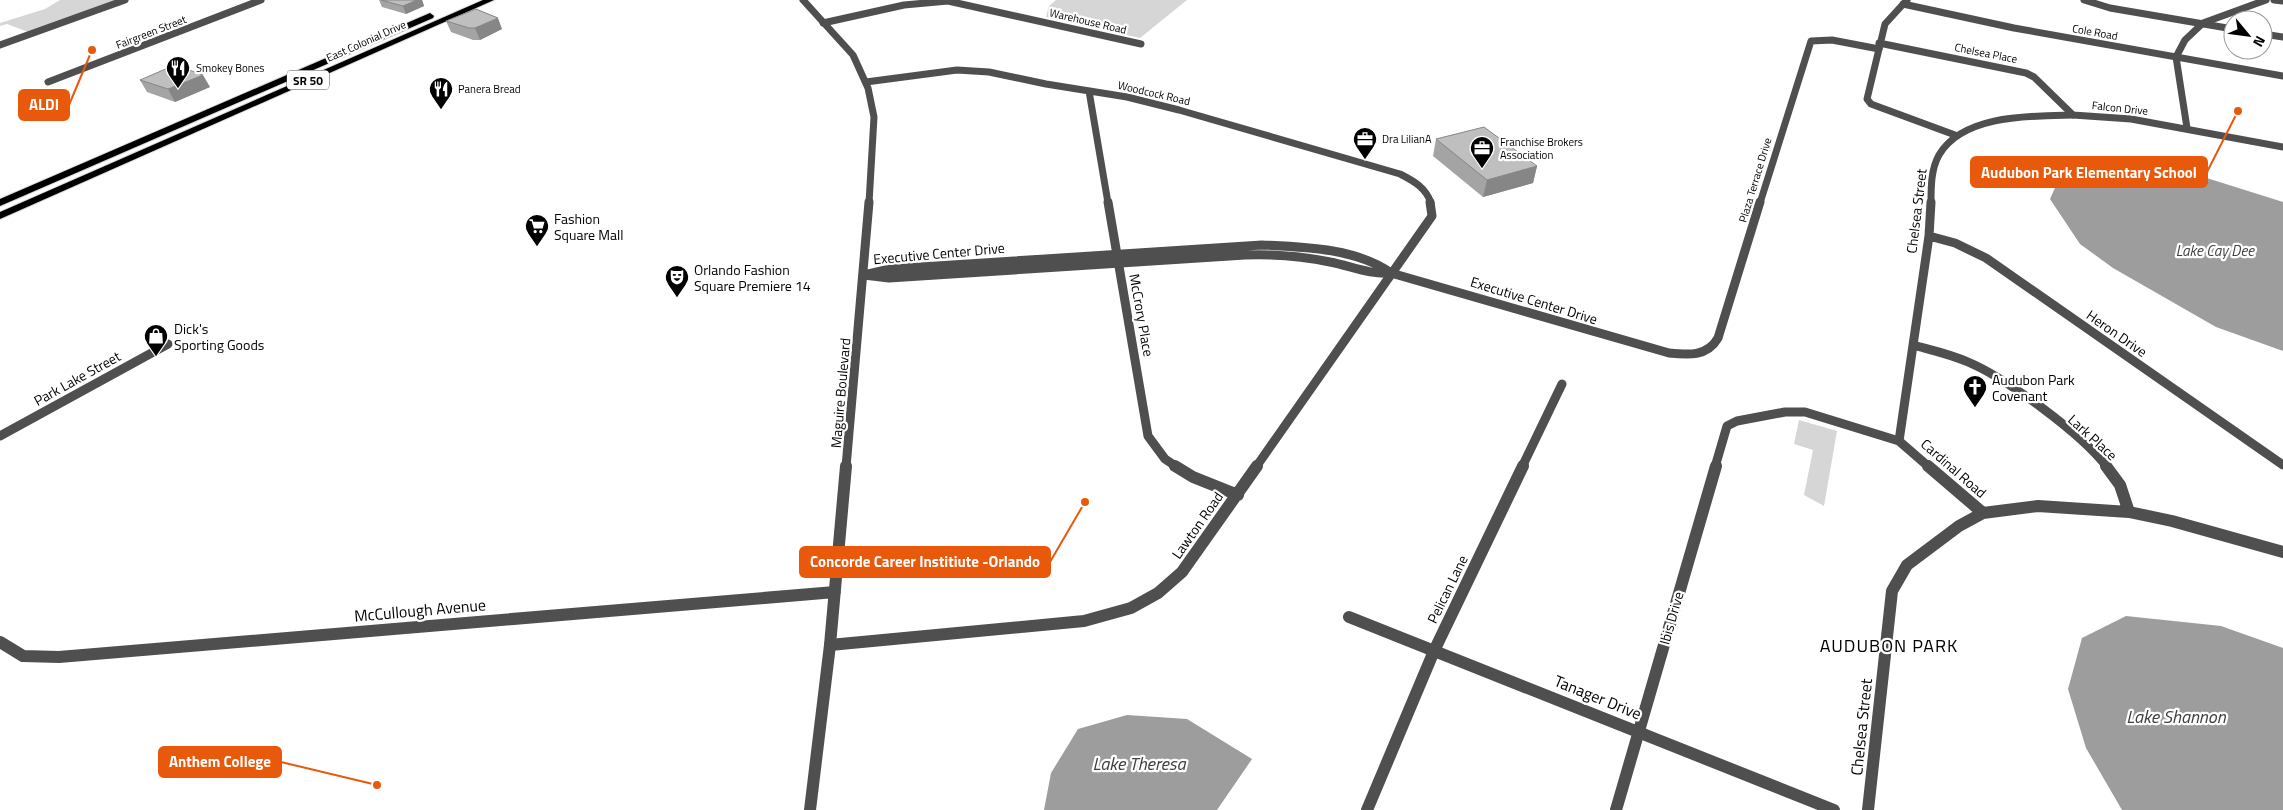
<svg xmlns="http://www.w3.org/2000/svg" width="2283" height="810" font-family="'Titillium Web',sans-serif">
  <rect width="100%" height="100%" fill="#fff"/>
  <path fill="#d6d6d6" d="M60,0H123L28,32L7,24L0,26V23L45,9Z
    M1056,0H1187L1140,38L1046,17L1049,6Z
    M1799,420L1837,431L1824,506L1804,495L1813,450L1794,444Z"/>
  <path fill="#9d9d9d" d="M2145,168L2194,174L2283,202V351L2216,327L2113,268L2080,244L2050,199L2059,179L2097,170Z
    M2126,616L2221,626L2283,648V810H2122L2086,748L2068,689L2082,638Z
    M1127,715L1187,719L1252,759L1217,810H1044L1051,773L1078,729Z"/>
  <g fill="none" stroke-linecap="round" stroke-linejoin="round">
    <g stroke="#dbdbdb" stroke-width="2">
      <path id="trunk" d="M483,0H494L0,219V212Z
        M430,13L434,16L433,18L0,206V199Z"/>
    </g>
    <path stroke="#4f4f4f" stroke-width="7" d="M2084,0L2110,8L2233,29
      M2274,0L2283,1
      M1903,4L2014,28L2283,76
      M823,23L904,5L948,1L1141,44
      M2263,34L2283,37
      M0,45L125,0
      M1879,49L1867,99L1871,104L1955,135
      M48,82L261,0
      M866,82L957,70L989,72L1046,84L1127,97L1179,110L1400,174C1414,181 1426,188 1431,203
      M1089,91L1108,203
      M1931,203C1931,187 1931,169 1939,155C1963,114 2032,116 2073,115"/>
    <path stroke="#4f4f4f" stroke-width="9" d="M1108,202L1148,436L1165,459L1177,467
      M1929,236L1955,243L1986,258L2283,465
      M1913,345C1931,350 1950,354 1968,362C2006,378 2082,434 2107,467
      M0,436L168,344
      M1899,441L1929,236L1931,202
      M1256,467L1432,216L1430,202
      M1522,467L1562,384
      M1715,467L1727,426L1737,421L1785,412H1805L1899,441L1929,467"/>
    <path stroke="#4f4f4f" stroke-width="12" d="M1175,466L1193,477L1238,495
      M1928,466L1983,513
      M2106,466L2120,485L2129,512
      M1349,617L1834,810
      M830,645L1084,621L1131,608L1158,593L1182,572L1257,466
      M1367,810L1434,651L1523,466
      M1616,810L1716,466
      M1868,810L1892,591L1907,565L1959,526L1983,513L2038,506L2129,512L2172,521L2283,552"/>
    <path stroke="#4f4f4f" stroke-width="7" d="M803,0L853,55L868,88L874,117L869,203
      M1879,43L2026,73L2034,77L2073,115L2131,119L2283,147
      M2187,128L2176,57L2185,40L2203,23L2266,0
      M1760,203L1811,41L1832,40L1879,49L1885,24L1907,0"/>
    <path stroke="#4f4f4f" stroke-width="9" d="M864,275L889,278L1245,255C1274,254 1302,256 1330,262C1351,266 1370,275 1391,273L1669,353C1688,355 1707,357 1718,338L1760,202
      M864,275L890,269L1262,245C1304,247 1356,248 1391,273
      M846,467L869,202"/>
    <path stroke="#4f4f4f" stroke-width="12" d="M0,642L23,656L59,657L835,592
      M810,810L830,645L846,466"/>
    <use href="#trunk" fill="#000" fill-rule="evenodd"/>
  </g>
  <path fill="#a4a4a4" d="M379,0H422L424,6L406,14L382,7Z
    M446,21L502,29L480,40H473L451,32Z
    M140,80L210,87L175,102L147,92Z
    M1436,139L1537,166L1533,183L1483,197L1433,156Z"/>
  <path fill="#868686" d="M417,0H422L424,6L406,14L403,6Z
    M498,18L502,29L480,40L475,28Z
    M203,75L210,87L175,102L168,89Z
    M1537,166L1533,183L1483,197L1487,180Z"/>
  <path fill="#bfbfbf" stroke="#868686" d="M381,0H417L403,6Z
    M476,9L498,18L475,28H469L446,21Z
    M175,65L203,75L168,89L140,80Z
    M1484,127L1537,166L1487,180L1436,139Z"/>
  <defs>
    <g id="restaurant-pin" transform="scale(1.25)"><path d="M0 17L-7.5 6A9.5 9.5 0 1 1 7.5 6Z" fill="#000" stroke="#fff"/><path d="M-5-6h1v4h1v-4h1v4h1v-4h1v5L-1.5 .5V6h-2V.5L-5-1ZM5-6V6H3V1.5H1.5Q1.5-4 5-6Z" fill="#fff"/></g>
    <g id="office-pin" transform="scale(1.25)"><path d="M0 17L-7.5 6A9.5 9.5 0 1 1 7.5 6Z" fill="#000" stroke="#fff"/><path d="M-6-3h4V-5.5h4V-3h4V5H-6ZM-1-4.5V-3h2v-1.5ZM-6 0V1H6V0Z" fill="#fff"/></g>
    <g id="supermarket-pin" transform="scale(1.25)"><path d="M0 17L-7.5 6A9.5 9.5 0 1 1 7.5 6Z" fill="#000" stroke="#fff"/><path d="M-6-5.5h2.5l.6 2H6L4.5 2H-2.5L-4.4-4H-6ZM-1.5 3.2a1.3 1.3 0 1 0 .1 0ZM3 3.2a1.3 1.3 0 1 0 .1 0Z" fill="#fff"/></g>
    <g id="theatre-pin" transform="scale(1.25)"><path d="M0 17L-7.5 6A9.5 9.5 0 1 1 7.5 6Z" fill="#000" stroke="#fff"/><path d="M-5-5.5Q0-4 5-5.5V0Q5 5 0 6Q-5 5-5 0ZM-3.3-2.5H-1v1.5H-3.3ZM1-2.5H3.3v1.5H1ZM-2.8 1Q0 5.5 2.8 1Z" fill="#fff"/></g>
    <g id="shop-pin" transform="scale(1.25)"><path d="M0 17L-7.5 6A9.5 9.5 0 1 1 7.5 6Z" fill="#000" stroke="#fff"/><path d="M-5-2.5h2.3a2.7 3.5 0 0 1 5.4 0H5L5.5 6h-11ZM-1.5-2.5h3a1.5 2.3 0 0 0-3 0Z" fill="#fff"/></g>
    <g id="church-pin" transform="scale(1.25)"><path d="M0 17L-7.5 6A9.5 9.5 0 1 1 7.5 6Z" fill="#000" stroke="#fff"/><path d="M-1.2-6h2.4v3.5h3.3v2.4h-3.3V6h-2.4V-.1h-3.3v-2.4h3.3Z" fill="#fff"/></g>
  </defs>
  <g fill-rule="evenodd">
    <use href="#restaurant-pin" x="178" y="68"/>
    <use href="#restaurant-pin" x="441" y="89"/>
    <use href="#office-pin" x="1365" y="139"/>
    <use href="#office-pin" x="1482" y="148"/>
    <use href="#supermarket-pin" x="537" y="226"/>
    <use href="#theatre-pin" x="677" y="277"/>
    <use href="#shop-pin" x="156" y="336"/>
    <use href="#church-pin" x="1975" y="387"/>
  </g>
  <g text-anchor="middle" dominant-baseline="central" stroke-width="4.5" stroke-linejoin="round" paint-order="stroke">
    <g font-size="11" fill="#000" stroke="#fff">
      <text transform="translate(1088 21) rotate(13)">Warehouse Road</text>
      <text transform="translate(151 32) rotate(-21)">Fairgreen Street</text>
      <text transform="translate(2095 32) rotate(10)">Cole Road</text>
      <text transform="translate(366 41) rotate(-24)">East Colonial Drive</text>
      <text transform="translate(1986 53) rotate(11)">Chelsea Place</text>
      <text transform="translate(1154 93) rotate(13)">Woodcock Road</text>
      <text transform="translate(2120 108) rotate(6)">Falcon Drive</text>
      <text transform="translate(1755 180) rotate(-73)">Plaza Terrace Drive</text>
    </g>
    <g font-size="11" fill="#000" stroke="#fff" text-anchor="start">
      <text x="196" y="68">Smokey Bones</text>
      <text x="458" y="89">Panera Bread</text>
      <text x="1382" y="139">Dra LilianA</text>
      <text x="1500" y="142">Franchise Brokers<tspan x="1500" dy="13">Association</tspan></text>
    </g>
    <rect fill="#fff" stroke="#4c4c4c" stroke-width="1" x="287" y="70.5" width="42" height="19" rx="4"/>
    <g font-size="12" font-weight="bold" fill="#000">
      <text x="308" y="80">SR 50</text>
    </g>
    <g font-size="14" fill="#000" stroke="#fff">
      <text transform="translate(1916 211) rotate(-83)">Chelsea Street</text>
      <text transform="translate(939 253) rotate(-5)">Executive Center Drive</text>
      <text transform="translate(1534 300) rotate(17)">Executive Center Drive</text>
      <text transform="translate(1142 315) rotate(80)">McCrory Place</text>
      <text transform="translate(2117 333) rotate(35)">Heron Drive</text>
      <text transform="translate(77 378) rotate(-29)">Park Lake Street</text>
      <text transform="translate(840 393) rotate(-85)">Maguire Boulevard</text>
      <text transform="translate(2093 437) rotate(42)">Lark Place</text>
      <text transform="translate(1954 468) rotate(41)">Cardinal Road</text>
      <text transform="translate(1197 525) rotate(-55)">Lawton Road</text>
      <text transform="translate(1447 589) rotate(-64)">Pelican Lane</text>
      <text transform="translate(1671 618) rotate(-74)">Ibis Drive</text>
    </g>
    <g font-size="14" fill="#000" stroke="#fff" text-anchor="start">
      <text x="554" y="218">Fashion<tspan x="554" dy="16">Square Mall</tspan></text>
      <text x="694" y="269">Orlando Fashion<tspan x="694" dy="16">Square Premiere 14</tspan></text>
      <text x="174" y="328">Dick's<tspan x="174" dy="16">Sporting Goods</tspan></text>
      <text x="1992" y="379">Audubon Park<tspan x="1992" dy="16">Covenant</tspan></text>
    </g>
    <g font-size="15" font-style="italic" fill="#3e3e3e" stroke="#fff">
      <text x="2215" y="250">Lake Cay Dee</text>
    </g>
    <g font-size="16" fill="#000" stroke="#fff">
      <text transform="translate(420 610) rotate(-5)">McCullough Avenue</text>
      <text transform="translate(1598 697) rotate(22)">Tanager Drive</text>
      <text transform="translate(1861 727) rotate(-84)">Chelsea Street</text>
    </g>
    <g font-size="18" letter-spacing="1" fill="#000" stroke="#fff">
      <text x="1889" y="645">AUDUBON PARK</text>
    </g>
    <g font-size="18" font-style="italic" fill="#3e3e3e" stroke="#fff">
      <text x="2176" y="716">Lake Shannon</text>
      <text x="1139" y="763">Lake Theresa</text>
    </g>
  </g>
  <path fill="none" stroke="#e8590c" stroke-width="2" d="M92 50L69 105M2238 111L2207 172M1085 502L1050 562M377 785L281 762"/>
  <g fill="#e8590c" stroke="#fff" stroke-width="2">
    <circle cx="92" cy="50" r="5"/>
    <circle cx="2238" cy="111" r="5"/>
    <circle cx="1085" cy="502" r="5"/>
    <circle cx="377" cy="785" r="5"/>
  </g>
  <g fill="#e8590c" stroke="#e8590c" stroke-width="2">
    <rect x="19" y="90" width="50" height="30" rx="5"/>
    <rect x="1971" y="157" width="236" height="30" rx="5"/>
    <rect x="800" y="547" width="250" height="30" rx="5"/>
    <rect x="159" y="747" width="122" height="30" rx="5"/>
  </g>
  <g font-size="15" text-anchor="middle" font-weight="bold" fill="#fff">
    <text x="44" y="110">ALDI</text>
    <text x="2089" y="178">Audubon Park Elementary School</text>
    <text x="925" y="567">Concorde Career Institiute -Orlando</text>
    <text x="220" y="767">Anthem College</text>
  </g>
  <g transform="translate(2248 35) rotate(119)"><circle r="24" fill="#ffffff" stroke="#999999"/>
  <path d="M0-4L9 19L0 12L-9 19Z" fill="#000000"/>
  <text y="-8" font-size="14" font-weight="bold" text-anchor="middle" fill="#000000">N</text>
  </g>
</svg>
